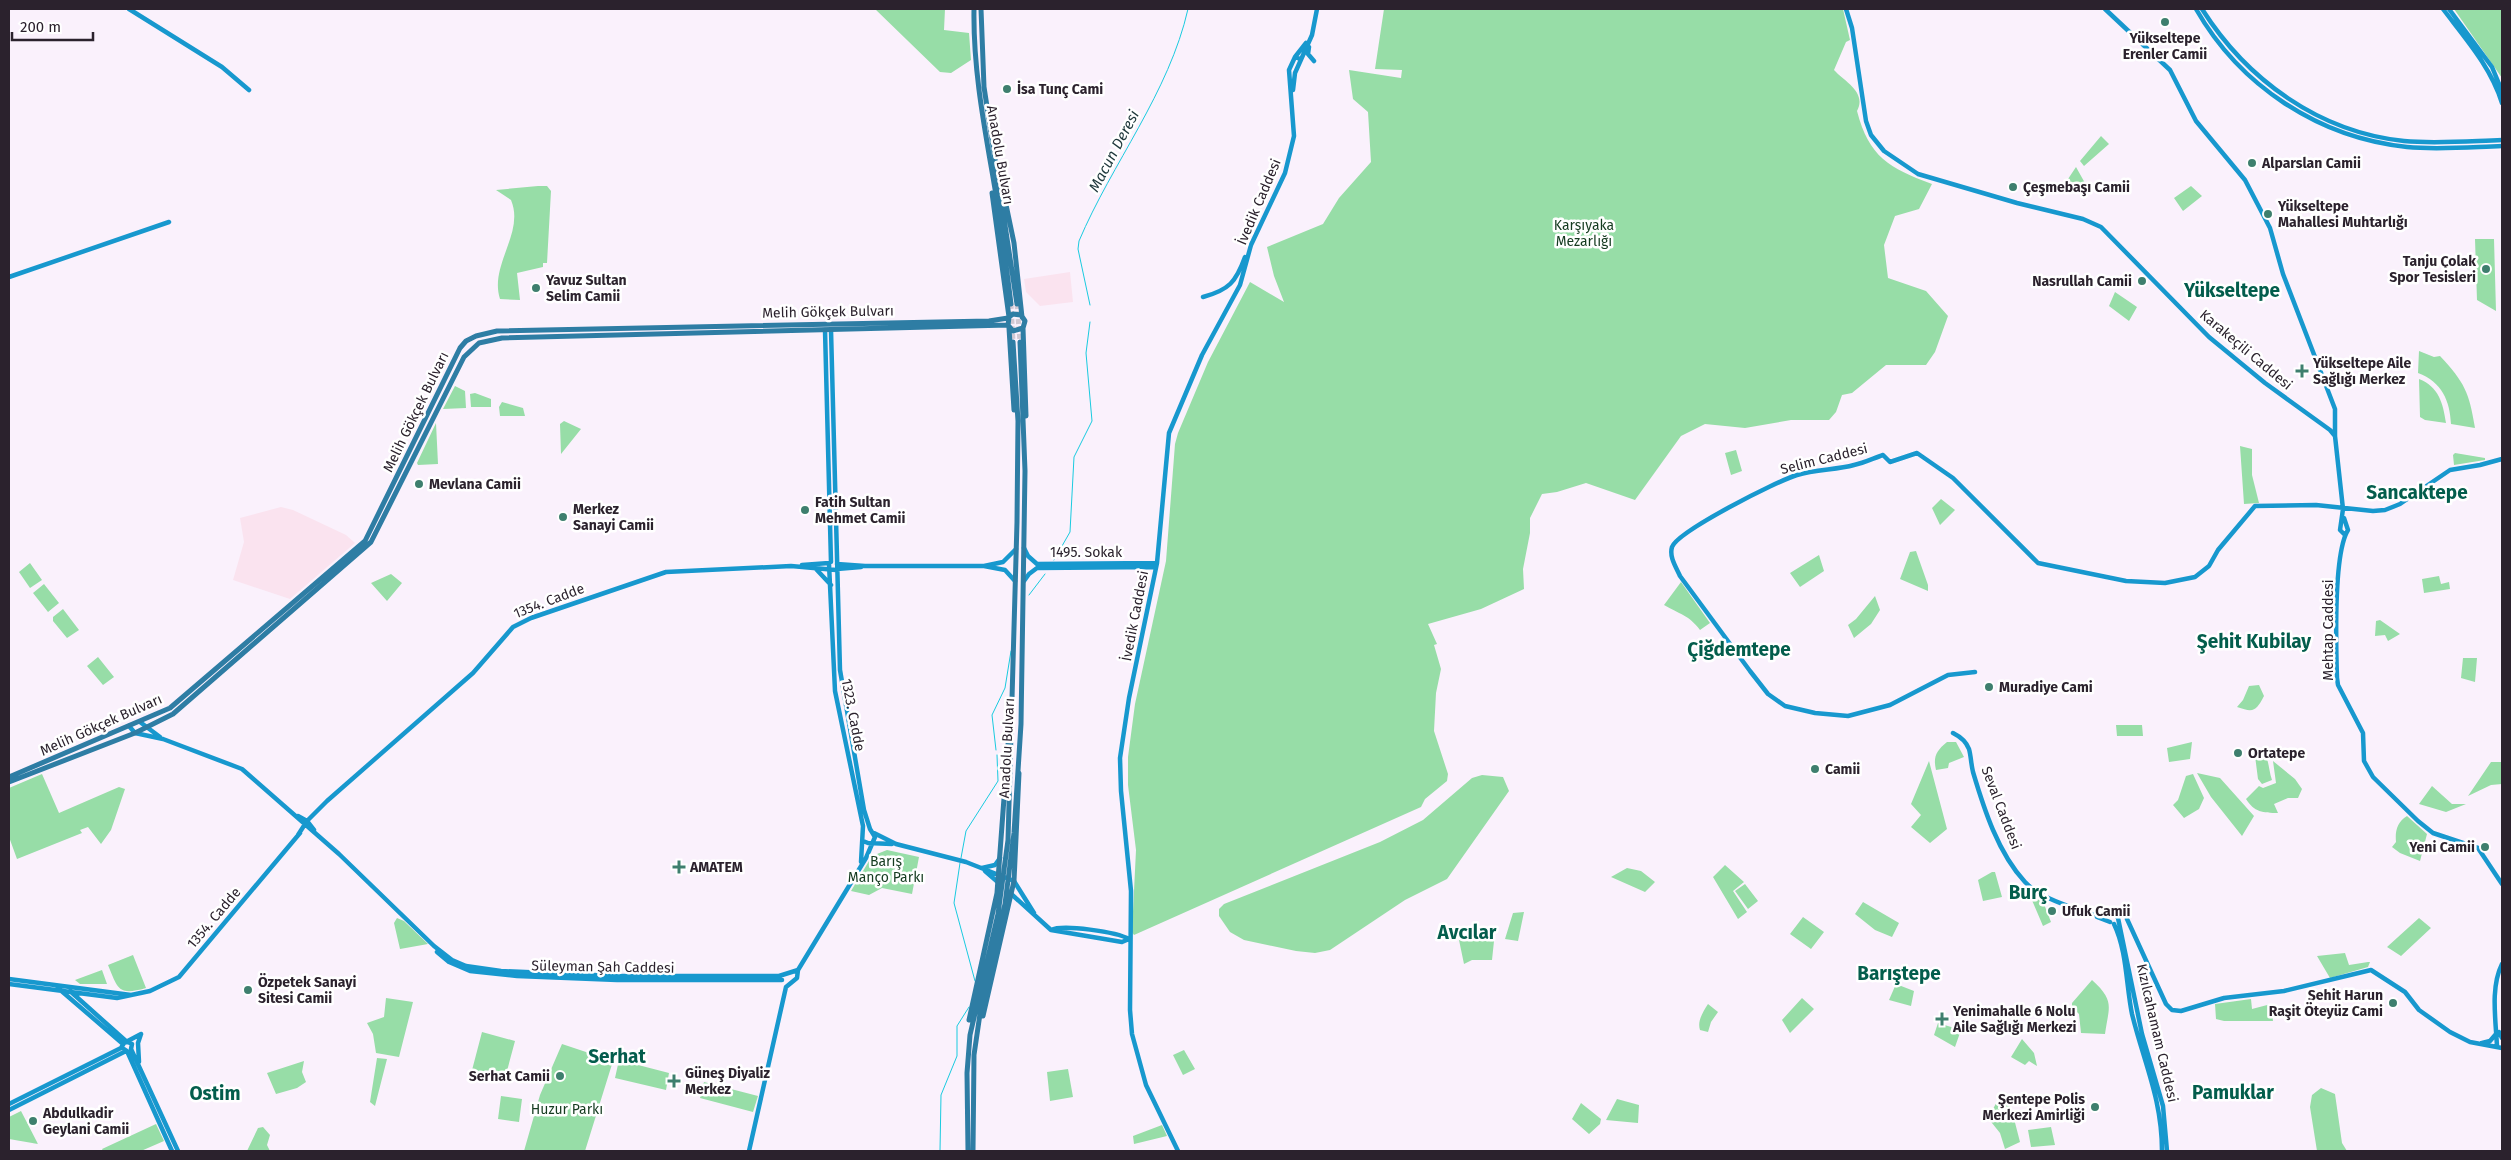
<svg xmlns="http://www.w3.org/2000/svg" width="2511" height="1160" font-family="'Fira Sans',sans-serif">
  <rect width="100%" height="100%" fill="#faf1fc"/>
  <path fill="#fae3ef" d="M1070,272L1073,302L1040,306L1026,292L1024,279Z
    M281,507L293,510L346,535L355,543L290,599L233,580L244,542L240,518Z"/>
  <path fill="#97dda7" d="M875,9H945L944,30L969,33L971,60L951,73L940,72Z
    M1384,9H1843L1850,40L1846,42L1834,70C1845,82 1867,92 1857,111C1869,157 1889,168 1932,184L1919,209L1895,216L1884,245L1888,278L1926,291L1948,316L1935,352L1926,365H1886L1852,393L1842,395L1836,412L1829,420H1791L1745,428L1705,424L1681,436L1635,500L1586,483L1557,492L1542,494L1530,518V533L1523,569L1524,589L1481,609L1428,624L1437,644L1434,645L1441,669L1436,693L1434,731L1448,774L1447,781L1425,799L1421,807L1134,935L1132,932L1136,850L1128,785V757L1135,704L1166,561L1175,444L1178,433L1208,362L1250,282L1284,302L1274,276L1267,247L1323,224L1339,198L1371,162L1368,112L1353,99L1349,70L1401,78L1402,70L1375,69Z
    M2454,9H2502V78Z
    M2101,136L2109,144L2084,166L2080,161Z
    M2076,167L2090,192L2088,195L2062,188Z
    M538,186H547L551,191L547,263H543V267L517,273L520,300L500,299C489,265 525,233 511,200L496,190Z
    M2191,186L2202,196L2183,211L2174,198Z
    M2475,239H2494L2496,311L2477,300Z
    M2115,292L2137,307L2129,321L2109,306Z
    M2419,351L2434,357L2440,356C2465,383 2469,392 2475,428L2451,424C2450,401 2442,382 2418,373Z
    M2419,379C2439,387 2443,403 2446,423L2425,420L2420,417Z
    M455,386L465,391L466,408L443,409Z
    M475,393L491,399V407H471L470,394Z
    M502,402L523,408L525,416H500L499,407Z
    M564,421L581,429L561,454L560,424Z
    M436,423L438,464L418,465L417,463Z
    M2240,446L2252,449V475L2259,503L2244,504Z
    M1736,450L1742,471L1731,475L1725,453Z
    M2455,453L2485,458V460L2454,465L2453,455Z
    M1941,499L1955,510L1940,525L1932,508Z
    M1916,551L1928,585V591L1900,579L1910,552Z
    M1819,555L1824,571L1800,587L1790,573Z
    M30,563L42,580L30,588L19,572Z
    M391,574L402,583L387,601L371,583Z
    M2439,576L2441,584L2449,582L2450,589L2424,593L2422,579Z
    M1681,582L1710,623L1700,630C1689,615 1679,614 1664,605Z
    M44,584L59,603L48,612L33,593Z
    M1875,596L1880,610L1871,624L1854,638L1848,625L1856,619Z
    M63,609L79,630L67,638L53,621V617Z
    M2380,620L2400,634L2388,641L2385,635L2375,636L2376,621Z
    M98,657L114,677L103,685L87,666Z
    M2463,658H2477L2475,682L2461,678Z
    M2259,685L2264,696C2256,711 2254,713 2237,707L2243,700L2249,686Z
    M2116,725H2142L2143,736H2117Z
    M1947,742H1956L1964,757L1949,763L1948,768L1936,770C1933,757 1936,751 1947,742Z
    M2192,742L2190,759L2169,762L2167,748Z
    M2254,748C2271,753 2267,766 2272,780L2262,784L2258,779Z
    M1929,761L1947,829L1930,843L1911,827L1921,815L1911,804Z
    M2273,761L2295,779L2302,789L2298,798H2288L2274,804L2278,813C2263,813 2254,812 2246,799L2259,786L2263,788L2276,783Z
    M2491,762H2502V784L2491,785L2468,796Z
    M2197,773L2220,778L2254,816L2242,836L2211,797Z
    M42,774L59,813L119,787L125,789L111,830L101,844L88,827L80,830L82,833L17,859L9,837V788Z
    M2193,774L2204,798L2199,809L2184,818L2173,805L2178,800L2186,776Z
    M1482,775L1503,777L1509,791L1447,879L1405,900L1330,950L1315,953L1296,951L1244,940L1230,932L1219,916V909L1224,904L1380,842L1423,820L1472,778Z
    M2432,786L2452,804H2466L2446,812L2419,804Z
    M2407,816L2427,834L2420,861L2400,853L2392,847L2396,842C2395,831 2397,822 2407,816Z
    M887,850L919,857L912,894L882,888L869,895L851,891L872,856Z
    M1725,865L1744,882L1733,891L1747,912L1738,919L1713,877Z
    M1627,868L1641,871L1655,882L1645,892L1611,877Z
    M1992,872H1995L2002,897L1983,901L1978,880Z
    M1745,884L1758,901L1748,909L1735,891Z
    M2033,896L2042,899L2051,922L2043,926L2031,898Z
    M1863,902L1899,923L1892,937L1875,930L1855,914Z
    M1524,912L1518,941L1505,939L1513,913Z
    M1803,917L1824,932L1811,949L1790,934Z
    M397,918L404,921L428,944L400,949L394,923Z
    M2419,918L2431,928L2401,956L2387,947Z
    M1477,938L1494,941L1492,960H1472L1464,964L1459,940Z
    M2345,953L2349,965L2368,962H2370L2368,967L2330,978L2317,956Z
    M133,955L146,988C118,996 118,989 108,965Z
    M102,970L107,984H80L75,980Z
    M2092,980C2115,1001 2109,1006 2105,1034L2081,1033L2079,1014L2072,1007V1003Z
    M1896,984L1914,991L1911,1006L1889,1000Z
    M386,998L413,1002L399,1057L376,1053L373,1034L367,1023L384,1017Z
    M1802,998L1814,1009L1790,1033L1782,1020Z
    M2251,999L2252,1009L2271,1004L2273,1021H2224L2216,1019L2215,1004Z
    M1708,1004L1718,1012L1711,1022L1708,1032L1700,1030C1697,1021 1703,1012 1708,1004Z
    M1938,1023L1961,1030L1955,1047L1934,1035Z
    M482,1032L515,1041L504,1082L471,1074Z
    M2022,1039L2034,1053L2037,1066L2029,1061L2025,1065L2011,1057Z
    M562,1044L613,1061L585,1151H524L540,1095Z
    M1184,1050L1195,1069L1183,1075L1173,1055Z
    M377,1058L387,1059L375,1106L370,1102Z
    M619,1060L669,1073L666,1090L615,1078Z
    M304,1061L302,1072L306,1082L297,1088L276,1094L267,1073Z
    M1068,1069L1073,1097L1050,1101L1047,1072Z
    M704,1082L758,1096L753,1112L700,1098Z
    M2321,1088L2335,1094L2342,1143L2347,1151H2317L2310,1107L2312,1095Z
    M501,1096L522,1099L519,1122L498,1119Z
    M1999,1098L2011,1107L2020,1142L2005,1149L2000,1133L1988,1118Z
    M1617,1099L1639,1105L1638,1123L1606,1120Z
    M1581,1103L1601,1119L1600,1124L1589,1134L1572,1119Z
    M21,1111L38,1144L9,1139V1117Z
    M156,1124L164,1141L141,1151H103L102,1149Z
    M1162,1125L1167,1136L1134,1144L1133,1136Z
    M263,1127L270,1135L267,1145L270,1151H247L258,1128Z
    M2051,1127L2055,1145L2031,1147L2028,1130Z"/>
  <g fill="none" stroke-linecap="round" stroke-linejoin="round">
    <path stroke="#19cbdf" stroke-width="1" d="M1090,305L1078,249L1079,241C1112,163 1169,93 1188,9
      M1054,560L1070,532L1074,457L1092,421L1086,353L1090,322
      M1029,595L1045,574
      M996,750L992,715L1005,688L1011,651
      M961,858L966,831L998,781L997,755
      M960,863L954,903L975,981
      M940,1151L941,1095L957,1056V1026L969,1007"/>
    <path stroke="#d1c8d3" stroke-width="5" stroke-dasharray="5 2.5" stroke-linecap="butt" d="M1011,304L1013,342
      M1017,304L1020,342"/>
    <path stroke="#1798ce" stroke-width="4.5" d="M129,9L222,67L249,90
      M1846,9L1852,28L1866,121L1871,135L1884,151L1918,174L2017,203L2083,219L2101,227L2209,337L2265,383L2330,430L2335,436
      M2105,9L2170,70L2196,121L2245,180L2270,228L2283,274L2335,409V436L2343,509L2340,530L2344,534
      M2196,9C2240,86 2319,138 2407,147C2438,150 2471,147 2502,146
      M2202,9C2247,80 2319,132 2404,141C2436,144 2470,141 2502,140
      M2443,9C2465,38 2491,67 2502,103
      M2449,9L2492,67L2502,91
      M1309,47L1308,54L1314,61
      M1295,57L1306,43
      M1293,90L1295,73L1312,35L1317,9
      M9,277L169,222
      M1203,297C1229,290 1236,282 1245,257
      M825,330L831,562
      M2344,518L2348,530C2333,554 2336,646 2337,678L2338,685L2363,733L2364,761L2373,777L2418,821L2433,833L2478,848L2502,884
      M1024,548L1028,556L1037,564L1157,563
      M829,564L835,691L863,826L861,862
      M837,564L865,566H984L1005,570L1015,581
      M802,565L829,563
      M984,566L1003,562L1016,549
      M816,569L831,585
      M837,569L861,567
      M1024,581L1029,574L1037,568L1156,567
      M1975,672L1948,675L1890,705L1848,716L1815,713L1785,706L1768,694L1750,671L1680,576C1676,567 1669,557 1672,547C1678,531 1777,481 1797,475C1816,469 1836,470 1854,465C1864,463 1874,458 1883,455L1890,462L1917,453L1953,478L2038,563L2126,581L2165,583L2195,577L2209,566L2218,550L2255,506L2316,505L2373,511L2385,510L2400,504L2450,470L2480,465L2502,459
      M140,722L160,737
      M129,726L135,733L163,739L242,769L339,854L434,946L452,960L466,966L501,971L617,976H779L798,970
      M1953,733C1961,737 1966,741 1969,749C1971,756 1971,764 1973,772C1984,809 1998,853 2025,882C2040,898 2069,906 2090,914
      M298,816L307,821L314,830
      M874,833L896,844L966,862L1014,881L1034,913
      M298,835L307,821L327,801L473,673L513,627L531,618L666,572L791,566L836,570
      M863,841L868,843L892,844
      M982,868L995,865L1000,858
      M985,871L1000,884
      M1009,892L1051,930L1122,942L1129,939
      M2089,914L2115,915L2118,918L2142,1034L2163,1106L2167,1151
      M2097,917L2110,922
      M2127,919L2166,1004L2172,1010L2181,1011L2224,998L2284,991L2371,970L2405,992L2419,1010L2450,1032L2470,1042L2502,1048
      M2114,924C2127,951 2126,985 2132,1014C2144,1063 2162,1099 2162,1151
      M1051,930C1063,924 1117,932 1129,939
      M437,952L449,962L470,971L517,976L617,980H782
      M9,979L131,995
      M9,984L117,998L150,991L179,977L300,833
      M58,988L123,1044
      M70,991L127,1042
      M2499,1032L2502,1038
      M128,1042L132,1044L131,1049L178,1151
      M2482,1043L2490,1041L2496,1034
      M2497,1047C2496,1021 2490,988 2502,964
      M124,1049L127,1051L172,1151
      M139,1062L138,1043L141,1034
      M9,1104L121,1048L124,1043L141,1034
      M9,1110L126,1051
      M749,1151L786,987L797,978L798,970L866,858L875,837L870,829L864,810L840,670L831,330
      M1178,1151L1146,1085L1132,1034L1130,1010L1131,891L1121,791L1120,758L1129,698L1157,563L1169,433L1202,355L1240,285L1251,245L1285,173L1294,136L1289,70L1295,57L1300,59"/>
    <path stroke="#2e7da4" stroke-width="5" d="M974,9C973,68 984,125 994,183C1001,223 1006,264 1011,304
      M981,9L984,87L1017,304
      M992,193L1009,317L1008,325L1013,331L1023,328L1025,321L1021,315L1013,314L1009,317
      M1004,195L1014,243L1022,317
      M1009,328L1014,410
      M1023,328L1026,416
      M9,777L170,708L365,541L460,348L466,341L476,336L497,331L989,321L1008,318
      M9,782L135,733L173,714L371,542L464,357L479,343L502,338L1008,325
      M983,1016L1014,881L1019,773
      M969,1020L997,893L1008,744
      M968,1151L967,1073L970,1035L998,914L1008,840L1017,522L1018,421L1013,342
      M973,1151L974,1055L981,1007L1005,904L1014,833L1021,724L1025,471L1020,342"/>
  </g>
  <g fill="#3e7f6e" stroke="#fff" stroke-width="2">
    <circle cx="2165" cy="22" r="5"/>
    <circle cx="1007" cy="89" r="5"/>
    <circle cx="2252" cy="163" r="5"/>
    <circle cx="2013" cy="187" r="5"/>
    <circle cx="2268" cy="214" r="5"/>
    <circle cx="2486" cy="269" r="5"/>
    <circle cx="2142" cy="281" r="5"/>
    <circle cx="536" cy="288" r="5"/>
    <path d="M2299.5 363.5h5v5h5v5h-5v5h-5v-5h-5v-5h5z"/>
    <circle cx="419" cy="484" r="5"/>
    <circle cx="805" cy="510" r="5"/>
    <circle cx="563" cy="517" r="5"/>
    <circle cx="1989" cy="687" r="5"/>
    <circle cx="2238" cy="753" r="5"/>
    <circle cx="1815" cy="769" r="5"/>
    <circle cx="2485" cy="847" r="5"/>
    <path d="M676.5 859.5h5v5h5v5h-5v5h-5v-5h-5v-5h5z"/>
    <circle cx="2052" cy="911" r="5"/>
    <circle cx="248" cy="990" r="5"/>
    <circle cx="2393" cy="1003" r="5"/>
    <path d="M1939.5 1011.5h5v5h5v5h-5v5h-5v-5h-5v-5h5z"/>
    <circle cx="560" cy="1076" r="5"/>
    <path d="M671.5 1073.5h5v5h5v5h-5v5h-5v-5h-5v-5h5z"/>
    <circle cx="2095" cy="1107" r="5"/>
    <circle cx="33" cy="1121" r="5"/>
  </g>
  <g text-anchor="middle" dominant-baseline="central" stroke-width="5" stroke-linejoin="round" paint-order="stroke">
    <g font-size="14" font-weight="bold" fill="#2b222d" stroke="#fff" text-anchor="start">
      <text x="2165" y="38" text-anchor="middle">Yükseltepe<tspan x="2165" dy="16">Erenler Camii</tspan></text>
      <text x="1017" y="89">İsa Tunç Cami</text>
      <text x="2262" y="163">Alparslan Camii</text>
      <text x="2023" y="187">Çeşmebaşı Camii</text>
      <text x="2278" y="206">Yükseltepe<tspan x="2278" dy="16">Mahallesi Muhtarlığı</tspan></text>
      <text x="2476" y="261" text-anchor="end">Tanju Çolak<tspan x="2476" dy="16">Spor Tesisleri</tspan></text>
      <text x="546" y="280">Yavuz Sultan<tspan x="546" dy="16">Selim Camii</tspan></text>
      <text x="2132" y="281" text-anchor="end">Nasrullah Camii</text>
      <text x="2313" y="363">Yükseltepe Aile<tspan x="2313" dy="16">Sağlığı Merkez</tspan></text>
      <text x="429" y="484">Mevlana Camii</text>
      <text x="815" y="502">Fatih Sultan<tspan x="815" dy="16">Mehmet Camii</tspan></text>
      <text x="573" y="509">Merkez<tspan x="573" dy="16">Sanayi Camii</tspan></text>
      <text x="1999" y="687">Muradiye Cami</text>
      <text x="2248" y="753">Ortatepe</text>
      <text x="1825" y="769">Camii</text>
      <text x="2475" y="847" text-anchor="end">Yeni Camii</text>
      <text x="690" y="867">AMATEM</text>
      <text x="2062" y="911">Ufuk Camii</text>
      <text x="258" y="982">Özpetek Sanayi<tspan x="258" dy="16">Sitesi Camii</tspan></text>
      <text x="2383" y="995" text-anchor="end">Şehit Harun<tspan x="2383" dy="16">Raşit Öteyüz Cami</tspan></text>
      <text x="1953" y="1011">Yenimahalle 6 Nolu<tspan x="1953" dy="16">Aile Sağlığı Merkezi</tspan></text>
      <text x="685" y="1073">Güneş Diyaliz<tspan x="685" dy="16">Merkez</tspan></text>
      <text x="550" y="1076" text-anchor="end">Serhat Camii</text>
      <text x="2085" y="1099" text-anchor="end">Şentepe Polis<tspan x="2085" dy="16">Merkezi Amirliği</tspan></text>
      <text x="43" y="1113">Abdulkadir<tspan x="43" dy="16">Geylani Camii</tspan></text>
    </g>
    <g font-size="14" fill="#2b222d" stroke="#fff">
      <text transform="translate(1000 155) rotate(80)">Anadolu Bulvarı</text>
      <text transform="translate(1259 202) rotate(-67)">İvedik Caddesi</text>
      <text transform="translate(828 312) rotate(-1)">Melih Gökçek Bulvarı</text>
      <text transform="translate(2246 350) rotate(40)">Karakeçili Caddesi</text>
      <text transform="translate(416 412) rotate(-64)">Melih Gökçek Bulvarı</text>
      <text transform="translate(1824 459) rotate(-14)">Selim Caddesi</text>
      <text x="1086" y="552">1495. Sokak</text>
      <text transform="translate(549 601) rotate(-21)">1354. Cadde</text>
      <text transform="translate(1135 616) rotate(-79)">İvedik Caddesi</text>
      <text transform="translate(2328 630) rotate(-90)">Mehtap Caddesi</text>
      <text transform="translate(853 715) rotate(79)">1323. Cadde</text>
      <text transform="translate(101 725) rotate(-24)">Melih Gökçek Bulvarı</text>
      <text transform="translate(1007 748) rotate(-87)">Anadolu Bulvarı</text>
      <text transform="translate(2001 808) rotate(69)">Seval Caddesi</text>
      <text transform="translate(214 918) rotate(-50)">1354. Cadde</text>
      <text transform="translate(603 967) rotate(1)">Süleyman Şah Caddesi</text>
      <text transform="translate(2157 1033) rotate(77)">Kızılcahamam Caddesi</text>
    </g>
    <g font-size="14" fill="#153b20" stroke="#fff">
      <text x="1584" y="225">Karşıyaka<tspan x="1584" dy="16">Mezarlığı</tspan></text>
      <text x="886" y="861">Barış<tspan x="886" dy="16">Manço Parkı</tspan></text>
      <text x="567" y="1109">Huzur Parkı</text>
    </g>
    <g font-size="15" font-style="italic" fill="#1e373b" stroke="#fff">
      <text transform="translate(1114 151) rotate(-62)">Macun Deresi</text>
    </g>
    <g font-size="19" font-weight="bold" fill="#035d4c" stroke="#fff">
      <text x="2232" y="290">Yükseltepe</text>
      <text x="2417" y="492">Sancaktepe</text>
      <text x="2254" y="641">Şehit Kubilay</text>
      <text x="1739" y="649">Çiğdemtepe</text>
      <text x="2028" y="892">Burç</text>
      <text x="1467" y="932">Avcılar</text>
      <text x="1899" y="973">Barıştepe</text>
      <text x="617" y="1056">Serhat</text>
      <text x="2233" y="1092">Pamuklar</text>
      <text x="215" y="1093">Ostim</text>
    </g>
  </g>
  <rect width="2511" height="1160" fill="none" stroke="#2b222d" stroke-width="20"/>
  <path d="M12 32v8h81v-8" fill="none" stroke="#2b222d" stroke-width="2.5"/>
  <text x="20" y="32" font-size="15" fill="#2b222d" stroke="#ffffff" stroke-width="4" paint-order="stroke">200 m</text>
</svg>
